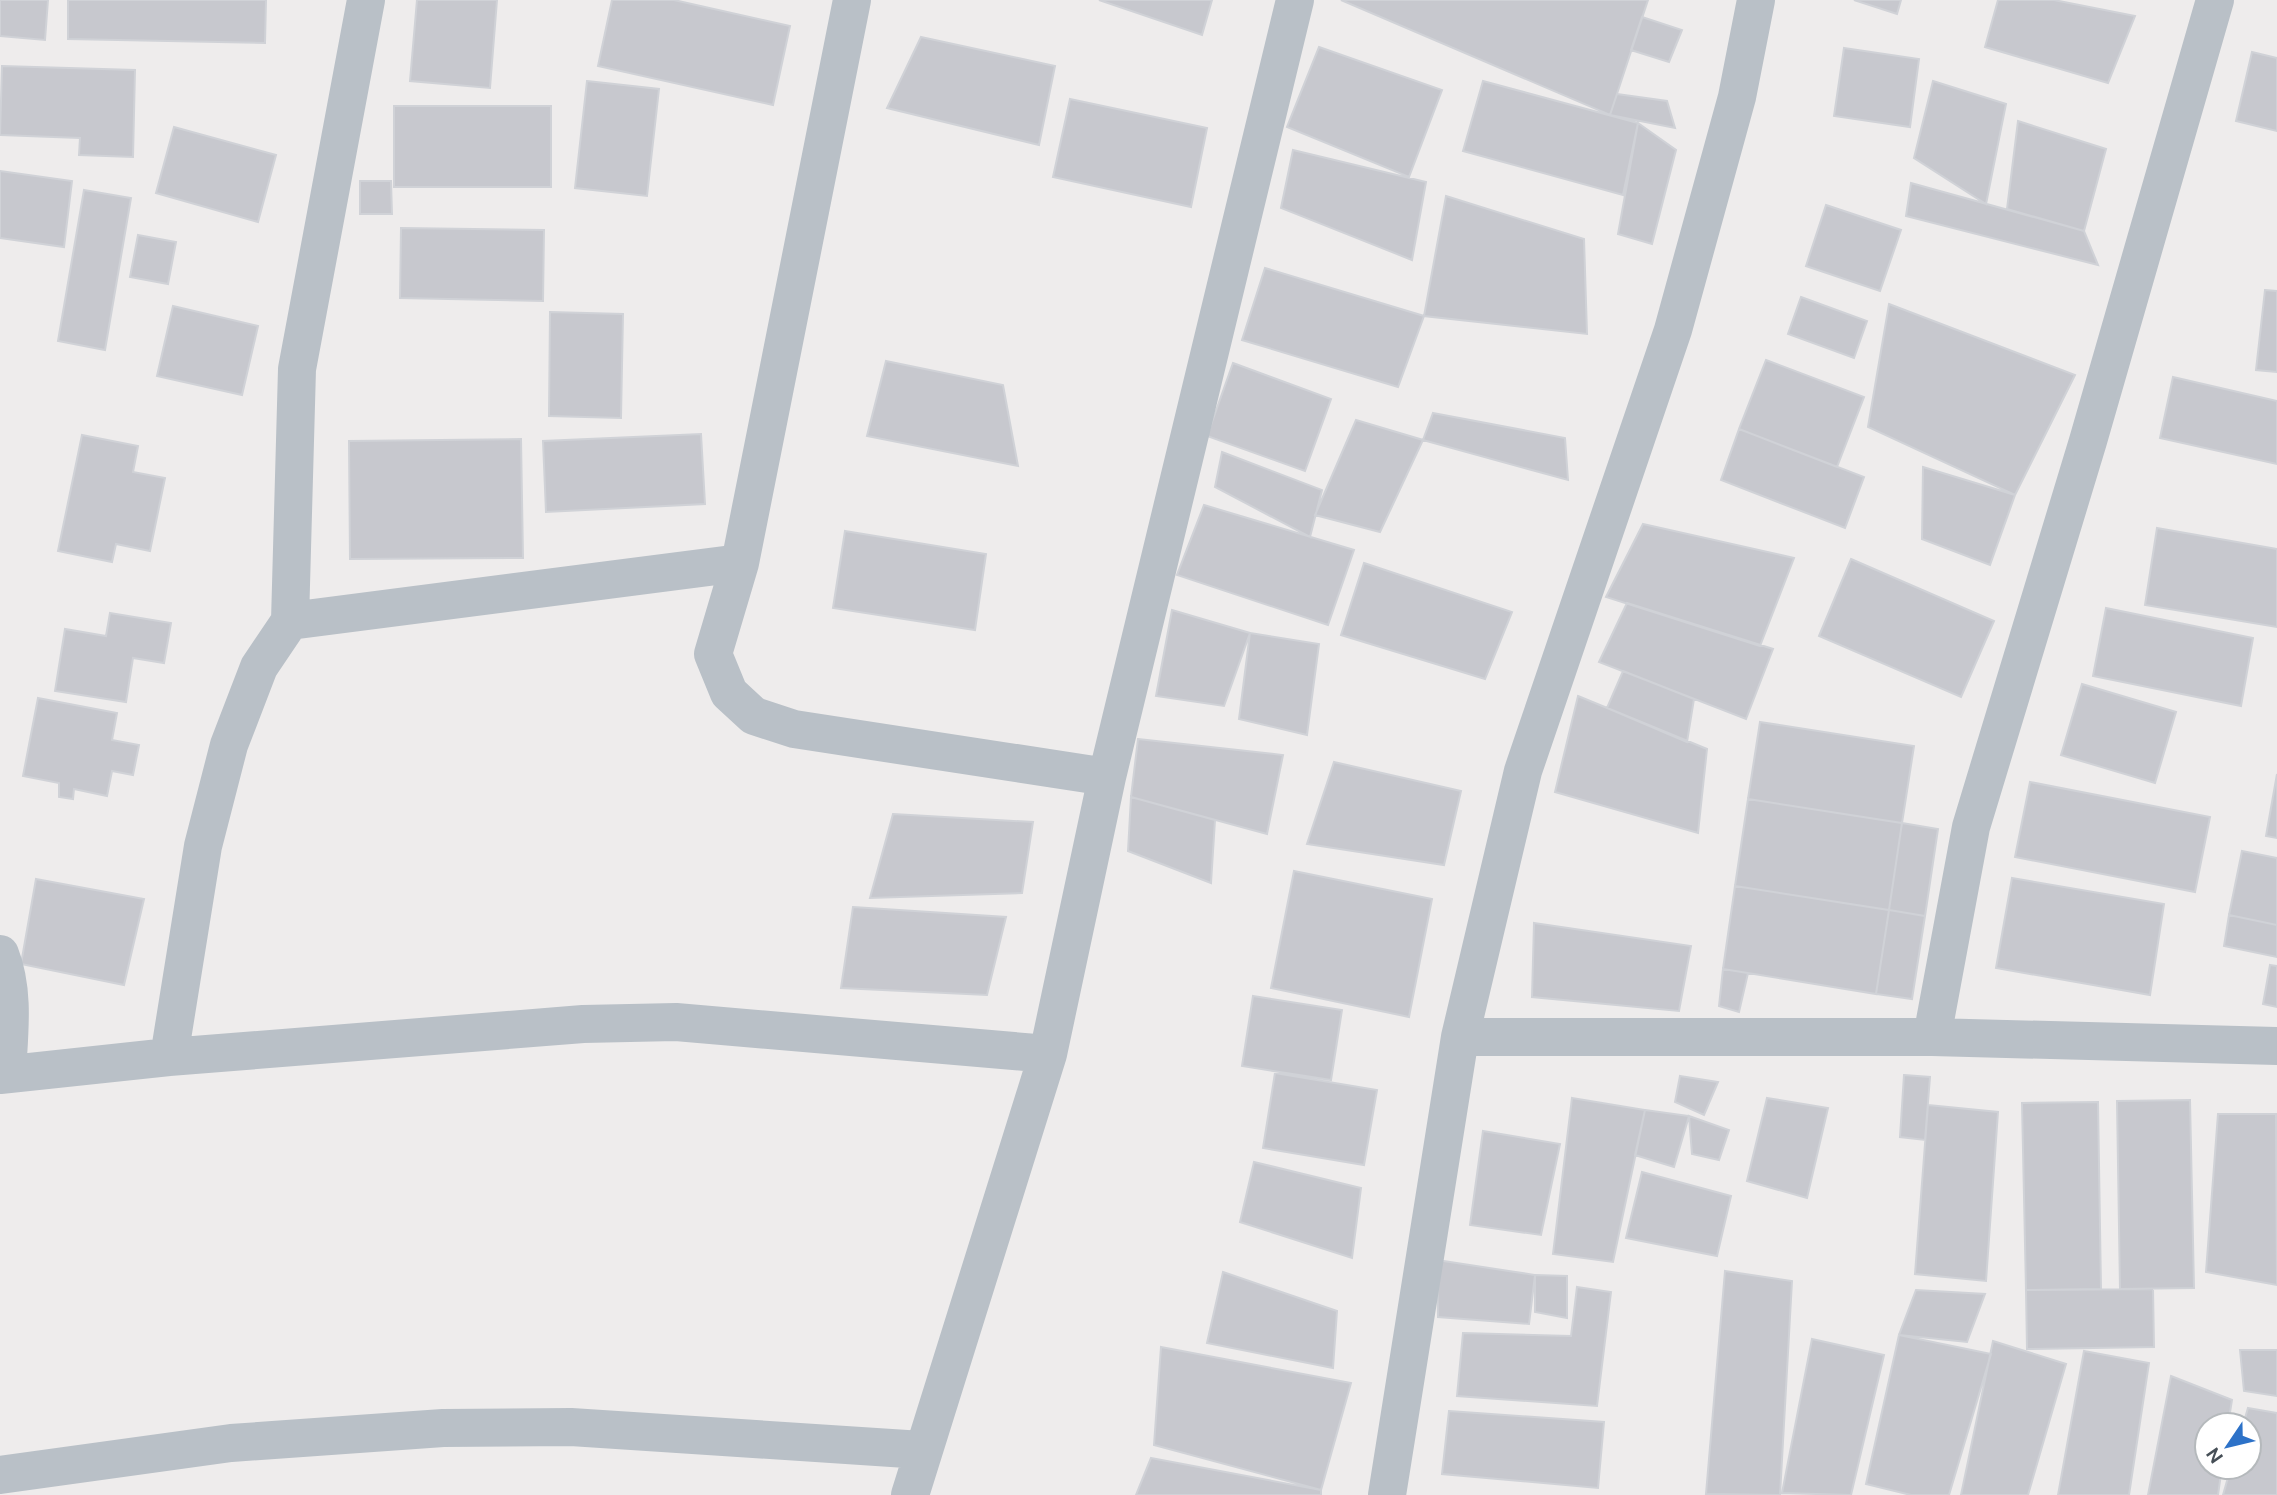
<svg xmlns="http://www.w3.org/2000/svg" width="2277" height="1495" font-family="Ubuntu,sans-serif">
  <rect width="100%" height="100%" fill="#eeecec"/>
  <path fill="#c7c8ce" stroke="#d0d2d7" stroke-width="2" d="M0,0H48L45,40L0,36Z
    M68,0H266L265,43L68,39Z
    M417,0H497L490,88L410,81Z
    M612,0H674L790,26L773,105L598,66Z
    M1099,0H1212L1202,35Z
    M1341,0H1648L1610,115Z
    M1854,0H1901L1897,14Z
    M1998,0H2054L2135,16L2108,83L1985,47Z
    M1642,17L1682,30L1669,62L1631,50Z
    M921,37L1055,66L1039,145L887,108Z
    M1319,47L1442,90L1409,177L1287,127Z
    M1844,48L1919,59L1910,127L1834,116Z
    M2252,52L2277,58V131L2236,121Z
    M2,66L135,70L133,157L79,155L80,138L0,135Z
    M587,81L659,89L647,196L575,188Z
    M1483,81L1638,123L1623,195L1463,151Z
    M1933,81L2006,104L1986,204L1914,158Z
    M1617,94L1667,101L1675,128L1610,115Z
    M1070,99L1207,128L1191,207L1053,177Z
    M394,106H551V187H394Z
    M2018,121L2106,149L2084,231L2007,209Z
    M1638,123L1676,150L1652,244L1618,234Z
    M174,127L276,155L258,222L156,193Z
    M1293,150L1426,182L1412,260L1281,208Z
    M0,171L72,181L64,247L0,238Z
    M360,181H391L392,214H360Z
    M1911,183L2084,231L2098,265L1906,216Z
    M84,190L131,198L105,350L58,341Z
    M1446,196L1584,239L1587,334L1424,316Z
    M1826,205L1901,230L1880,291L1806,266Z
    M401,228L544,230L543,301L400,298Z
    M138,235L176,242L168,284L130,277Z
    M1265,268L1424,316L1398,387L1242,340Z
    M2265,290L2277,291V372L2256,370Z
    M1801,297L1867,321L1854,358L1788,334Z
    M1889,304L2075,375L2015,495L1868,427Z
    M173,306L258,326L242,395L157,376Z
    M550,312L623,314L621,418L549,416Z
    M1766,360L1864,397L1837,467L1739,429Z
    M886,361L1003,385L1018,466L867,436Z
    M1233,363L1331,399L1305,471L1207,436Z
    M2173,377L2277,401V464L2160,438Z
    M1433,413L1565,438L1568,480L1423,440Z
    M1356,420L1423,440L1380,532L1315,515Z
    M1739,429L1864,477L1845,528L1721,480Z
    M701,434L705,504L546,512L543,441Z
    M82,435L138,446L133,472L165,478L150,551L116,544L112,562L58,551Z
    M521,439L523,558L350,559L349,441Z
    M1222,452L1322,490L1310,537L1215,487Z
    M1923,467L2015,495L1990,565L1922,539Z
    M1204,505L1354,550L1328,625L1177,575Z
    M1643,524L1794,558L1760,646L1606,597Z
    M2157,528L2277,549V627L2145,605Z
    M845,531L986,554L975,630L833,608Z
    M1851,559L1994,621L1961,697L1819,636Z
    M1364,563L1512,612L1485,679L1341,635Z
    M1627,603L1773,649L1746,719L1599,662Z
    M2106,608L2253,638L2241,706L2093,676Z
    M1172,610L1250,633L1224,706L1156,696Z
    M110,613L171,623L164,663L133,658L126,702L55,691L65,629L106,636Z
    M1250,633L1319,644L1307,735L1239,719Z
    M1623,671L1694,699L1687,742L1607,708Z
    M2082,684L2176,712L2155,783L2061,755Z
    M1578,696L1707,749L1698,833L1555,792Z
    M38,698L117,713L112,740L139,745L133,775L112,771L107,796L74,789L73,799L59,797V783L23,776Z
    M1760,722L1914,746L1902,823L1748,799Z
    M1138,739L1283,755L1267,834L1131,797Z
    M1334,762L1461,791L1444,865L1307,844Z
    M2277,774V838L2266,836Z
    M2030,782L2210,817L2195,892L2015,857Z
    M1131,797L1215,820L1211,883L1128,851Z
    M1748,799L1902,823L1889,910L1735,886Z
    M893,814L1033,822L1022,893L870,898Z
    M1902,823L1938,829L1925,916L1889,910Z
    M2242,851L2277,858V925L2229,915Z
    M1294,871L1432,899L1409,1017L1271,988Z
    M2012,878L2164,904L2150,995L1996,968Z
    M36,879L144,899L124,985L21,964Z
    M1735,886L1889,910L1876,994L1723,969Z
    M853,907L1006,917L987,995L841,988Z
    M1889,910L1925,916L1912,999L1876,994Z
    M2229,915L2277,925V957L2224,946Z
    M1534,923L1691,946L1679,1011L1532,997Z
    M2270,965L2277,966V1007L2263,1004Z
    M1723,969L1748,973L1739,1012L1719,1006Z
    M1253,996L1342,1010L1331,1080L1242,1066Z
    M1275,1073L1377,1090L1364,1165L1263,1148Z
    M1904,1075L1930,1077L1925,1140L1900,1137Z
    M1680,1076L1718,1082L1704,1115L1675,1102Z
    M1572,1098L1645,1110L1613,1262L1553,1254Z
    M1767,1098L1828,1108L1807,1198L1747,1181Z
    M2190,1100L2194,1288L2120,1289L2117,1101Z
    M2098,1102L2101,1289L2026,1290L2022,1103Z
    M1928,1105L1998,1112L1986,1281L1915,1274Z
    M1645,1110L1689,1116L1674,1167L1635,1155Z
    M2218,1114H2276L2277,1285L2206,1272Z
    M1689,1116L1729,1130L1719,1160L1692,1154Z
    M1483,1131L1560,1144L1541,1235L1470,1225Z
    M1254,1162L1361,1188L1352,1258L1240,1222Z
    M1642,1172L1731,1196L1717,1256L1626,1238Z
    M1437,1260L1535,1275L1529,1324L1438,1317Z
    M1725,1271L1792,1281L1780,1495L1706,1494Z
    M1223,1272L1337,1311L1333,1368L1207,1343Z
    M1535,1275L1567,1276V1318L1535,1312Z
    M1577,1287L1611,1292L1597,1406L1457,1396L1463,1333L1571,1336Z
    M2153,1289L2154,1347L2027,1349L2026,1290Z
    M1916,1290L1985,1294L1967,1342L1899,1335Z
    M1899,1335L1991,1354L1949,1495H1911L1866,1484Z
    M1812,1339L1884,1355L1851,1495L1782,1493Z
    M1993,1341L2066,1364L2028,1495H1961Z
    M1161,1347L1351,1383L1321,1490L1154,1445Z
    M2240,1350H2277V1396L2244,1391Z
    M2084,1351L2149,1363L2129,1495H2058Z
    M2171,1376L2232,1400L2228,1425H2207V1467H2222L2218,1495H2148Z
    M2248,1408L2277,1413V1495H2223L2231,1467H2249V1425H2243Z
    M1449,1411L1604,1422L1598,1488L1442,1474Z
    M1151,1458L1321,1490V1495H1136Z"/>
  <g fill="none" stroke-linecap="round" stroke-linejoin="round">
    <path stroke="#b9c0c7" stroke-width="38" d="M852,0L740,563L713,654L729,693L754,716L794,729L1107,777
      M290,621L740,563
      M0,954C15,992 9,1034 7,1074
      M1460,1037H1932L2277,1046
      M1932,1037L1971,827L2088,441L2215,0
      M169,1057L203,846L229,745L259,667L290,621L297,369L366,0
      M0,1075L169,1057L583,1024L676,1022L1048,1054
      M0,1475L231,1443L443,1428L571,1427L922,1450
      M910,1495L1048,1054L1107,777L1295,0
      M1387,1495L1460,1037L1523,771L1673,330L1737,97L1756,0"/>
  </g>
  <g transform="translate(2228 1446) rotate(235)"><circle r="33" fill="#ffffff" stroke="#b5b9bc" stroke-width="2"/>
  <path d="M0-5L12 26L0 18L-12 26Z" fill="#2d72c8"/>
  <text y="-10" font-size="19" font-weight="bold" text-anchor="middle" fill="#464f57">N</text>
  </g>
</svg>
